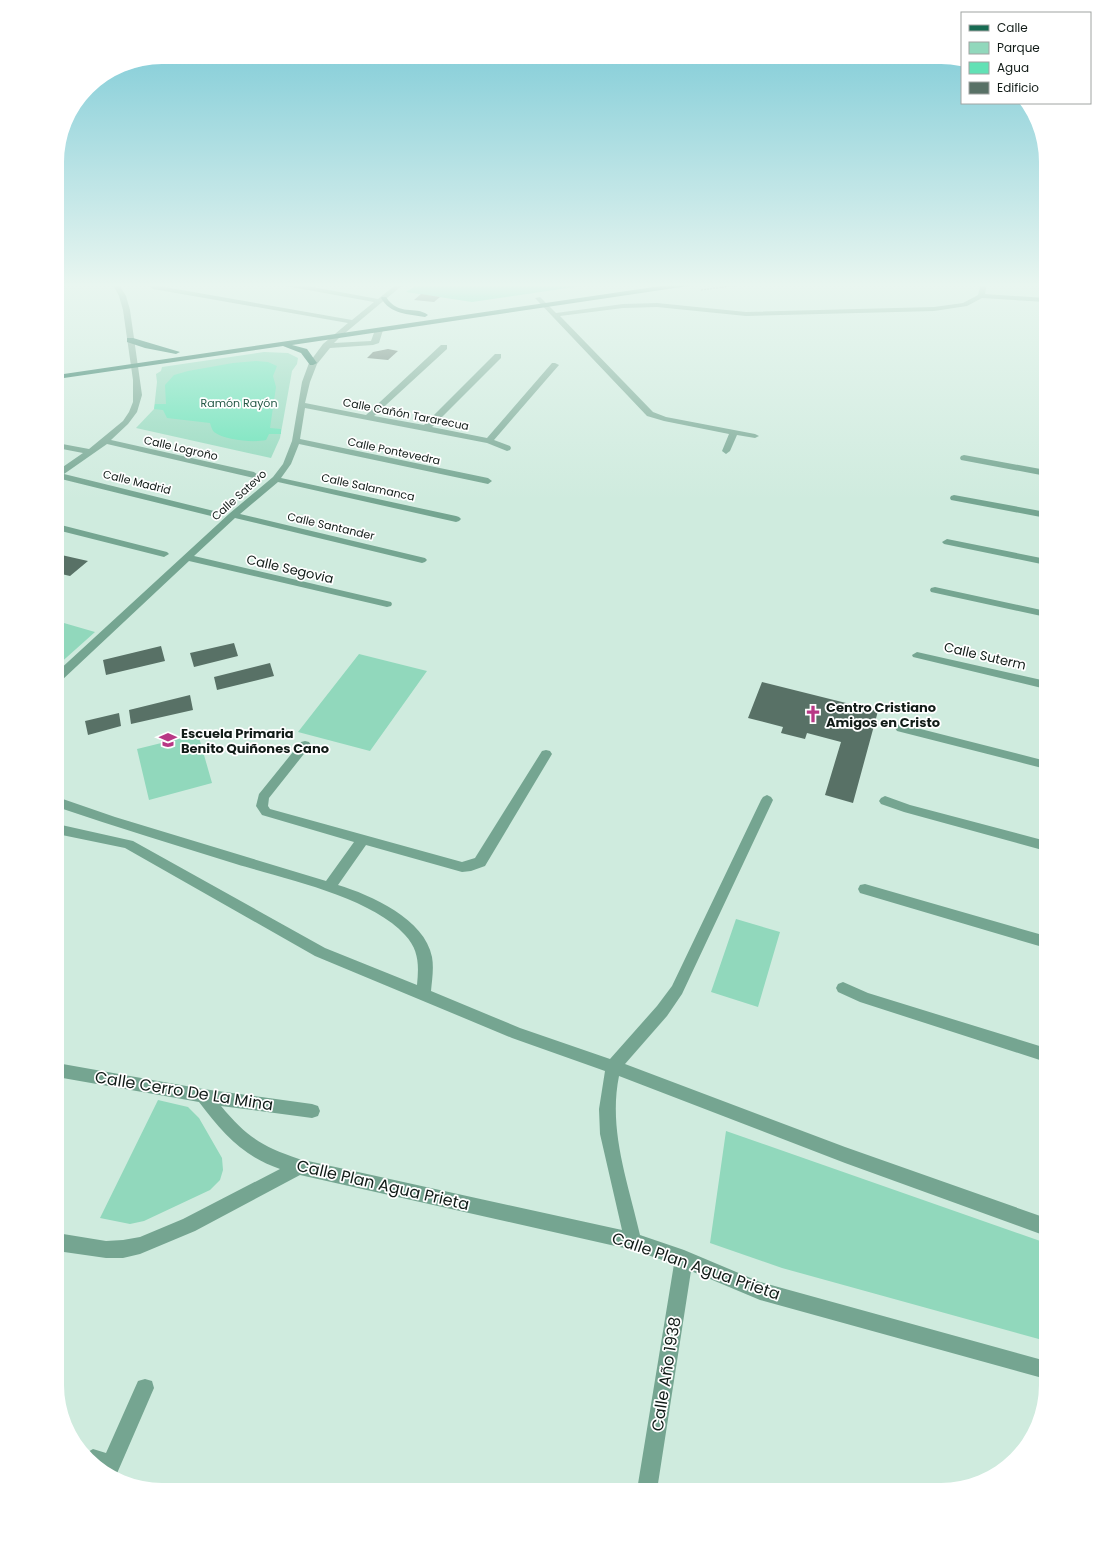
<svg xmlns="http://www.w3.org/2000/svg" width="1103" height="1547" font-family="Poppins,sans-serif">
  <rect width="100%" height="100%" fill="#cfebde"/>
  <path fill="#91d8bc" d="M264,352L288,353L298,358L297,364L292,371L280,438L271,458L136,428L154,409L157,382L156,374L161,371L162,367Z
    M57,621L95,632L57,666Z
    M359,654L427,671L370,751L298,732Z
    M198,734L212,783L149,800L137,749Z
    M736,919L780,932L758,1007L711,992Z
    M158,1100L188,1107L199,1118L222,1158L223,1170L220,1180L210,1190L144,1221L130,1224L100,1218Z
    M726,1131L1046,1243V1341L782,1268L710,1243Z"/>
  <path fill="#62e1b5" d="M420,283H602L472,302L406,292Z
    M256,361L268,362L277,366L273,376L276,387L270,428L281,429V434H269L266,440C254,443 224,440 214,432C212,430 211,426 210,423L167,418L163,410L154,409L155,404H166L165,385L174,375L188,371L233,363Z"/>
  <path fill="#587166" d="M421,294L440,297L434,302L414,300Z
    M388,349L398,351L388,360L367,358L373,352Z
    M57,554L88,561L70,576L57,573Z
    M234,643L238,656L194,667L190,653Z
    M161,646L165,661L106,675L103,660Z
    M270,663L274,676L217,690L214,677Z
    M762,682L878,711L853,803L825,795L841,742L807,733L805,739L781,733L783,727L748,718Z
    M190,695L193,710L131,724L129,710Z
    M119,713L121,726L88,735L85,721Z"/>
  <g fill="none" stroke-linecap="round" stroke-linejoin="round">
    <path stroke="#6e8179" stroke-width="1.5" stroke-dasharray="2 1" stroke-linecap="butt" d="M701,290L752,283"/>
    <path fill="#75a591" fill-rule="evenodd" d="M112,283H118L126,296L130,310L142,395L137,412L128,424L111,440L254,472L258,475L254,478L107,444L64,474L214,511L216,513L214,515L211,516L57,478V471L83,453L57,448V443L89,449L123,421L129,412L133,402V380L123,310L119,296Z
      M277,283H291L378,299L398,283H405L339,338L334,343L371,341L375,330L379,328L383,330L379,343L373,345L330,348L317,364L310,382L305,403L366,415L441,345H447V349L374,416L424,425L495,354H501V358L432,427L487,438L552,363H555L559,365L494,440L510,446L511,448L510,450L507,451L487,443L305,408L300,439L488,478L492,481L488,484L299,444L291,464L281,478L456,516L459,517L461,519L459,521L456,522L278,482L240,514L425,558L427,560L425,562L422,563L235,518L194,556L391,602L392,604L391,606L387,607L189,561L61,681L57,682V672L230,513L273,477L283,464L292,441L302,382L309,363L323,344L348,323L153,289L150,287L153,285L352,320L374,302L280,285Z
      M981,283H987L985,294L1046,298V302L982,298L967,306L934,311L746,316L657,307L623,308L560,316L653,412L666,417L755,434L759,436L755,438L737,435L730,451L726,454L722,451L729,434L664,421L647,416L535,298L540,297L556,313L623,304L657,303L746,312L934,307L963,303L978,295Z
      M964,455L1046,470V476L961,460L960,458L961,456Z
      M954,495L1046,512V518L951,500L950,498L951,496Z
      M57,524L167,552L169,554L164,557L57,530Z
      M947,539L1046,559V565L944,544L942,542Z
      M935,587L1046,611V617L931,592L930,590L931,588Z
      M917,652L1046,681V689L913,657L912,655Z
      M901,724L1046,761V769L897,731L895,728L897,725Z
      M305,741L309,742L311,745L269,798L268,806L270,809L462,862L475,858L542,751L546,750L550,751L552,754L485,866L471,871L462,872L366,845L338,885C371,895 425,919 432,957C434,968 432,980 431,991L520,1028L610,1059L657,1006L672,986L761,800L763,797L767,795L771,797L773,800L682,994L667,1016L625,1064L845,1147L1046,1218V1236L845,1163L619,1076C608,1130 628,1182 640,1235L684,1250L760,1282L1046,1361V1379L760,1300L691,1271L657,1490H637L674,1264L633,1250L300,1175L195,1231L140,1254L123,1258H106L57,1251V1233L106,1241L123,1240L140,1237L183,1219L280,1169C242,1156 223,1133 199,1102L57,1077V1063L203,1089L312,1104L318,1106L320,1111L318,1116L312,1118L221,1106C247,1137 261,1146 299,1159L622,1230L600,1134L599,1109L605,1071L512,1038L315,956L125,848L57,834V824L133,841L325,948L417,985C419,965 419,950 405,935C371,897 285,879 236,864C176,845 116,827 57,807V797L115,817L326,881L354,842L262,815L256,806L259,794L301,742Z
      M885,796L910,805L1046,841V851L904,812L881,804L879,801L881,798Z
      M865,884L1046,936V948L860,893L858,889L860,885Z
      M843,982L868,993L1046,1048V1062L860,1002L838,992L836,988L838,984Z
      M145,1379L152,1381L154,1388L115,1478L109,1476L86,1453L93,1449L106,1453L138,1381Z"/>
    <path fill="#176b52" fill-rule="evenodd" d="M681,283H698L695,285L292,345L307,349L317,363L313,365H310L301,353L283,346L57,379V375Z
      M382,297H386C399,317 415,305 428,315L425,317C408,314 390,314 381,298Z
      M127,338H133L180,352L176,354L145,348L127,342Z"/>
  </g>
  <linearGradient id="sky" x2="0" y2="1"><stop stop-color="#72c6d4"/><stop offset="0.57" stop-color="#e9f6f0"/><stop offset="1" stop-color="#e9f6f0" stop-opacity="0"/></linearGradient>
  <rect width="1103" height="500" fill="url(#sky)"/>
  <defs>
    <g id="church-bare" transform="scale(1.38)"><path d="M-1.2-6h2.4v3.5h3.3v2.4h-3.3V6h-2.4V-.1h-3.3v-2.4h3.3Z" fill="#b83885" stroke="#fff" stroke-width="2.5" paint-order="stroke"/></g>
    <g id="school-bare" transform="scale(1.38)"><path d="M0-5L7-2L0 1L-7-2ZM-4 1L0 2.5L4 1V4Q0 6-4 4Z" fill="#b83885" stroke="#fff" stroke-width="2.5" paint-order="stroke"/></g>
  </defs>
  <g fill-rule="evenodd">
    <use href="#church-bare" x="813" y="714"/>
    <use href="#school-bare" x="168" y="740"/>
  </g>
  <g text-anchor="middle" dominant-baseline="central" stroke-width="3.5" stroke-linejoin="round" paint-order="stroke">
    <g font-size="11" fill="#255947" stroke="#fff">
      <text x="239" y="403">Ramón Rayón</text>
    </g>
    <g font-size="11" fill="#111b17" stroke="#fff">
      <text transform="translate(406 414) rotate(11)">Calle Cañón Tararecua</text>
      <text transform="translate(181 448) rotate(13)">Calle Logroño</text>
      <text transform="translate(394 451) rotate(12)">Calle Pontevedra</text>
      <text transform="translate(137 482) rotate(14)">Calle Madrid</text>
      <text transform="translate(368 487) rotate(12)">Calle Salamanca</text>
      <text transform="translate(239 495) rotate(-42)">Calle Satevo</text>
      <text transform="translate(331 526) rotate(13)">Calle Santander</text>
    </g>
    <g font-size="13" fill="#111b17" stroke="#fff">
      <text transform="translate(290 569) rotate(13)">Calle Segovia</text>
      <text transform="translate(985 656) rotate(13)">Calle Suterm</text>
    </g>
    <g font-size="13" font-weight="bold" fill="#111b17" stroke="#fff" text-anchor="start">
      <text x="826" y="707">Centro Cristiano<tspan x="826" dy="15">Amigos en Cristo</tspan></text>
      <text x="181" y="733">Escuela Primaria<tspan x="181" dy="15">Benito Quiñones Cano</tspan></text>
    </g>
    <g font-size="16" fill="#111b17" stroke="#fff">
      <text transform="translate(184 1091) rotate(9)">Calle Cerro De La Mina</text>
      <text transform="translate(383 1185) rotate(13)">Calle Plan Agua Prieta</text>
      <text transform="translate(696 1266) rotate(19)">Calle Plan Agua Prieta</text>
      <text transform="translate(666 1374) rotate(-81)">Calle Año 1938</text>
    </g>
  </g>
  <path d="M0 0H1103V1547H0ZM162 64H941A98 98 0 0 1 1039 162V1385A98 98 0 0 1 941 1483H162A98 98 0 0 1 64 1385V162A98 98 0 0 1 162 64Z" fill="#fff" fill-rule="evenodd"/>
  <rect x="961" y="12" width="130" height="92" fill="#ffffff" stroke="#a0a4a2"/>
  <rect x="969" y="25" width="20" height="6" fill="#176b52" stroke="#a0a4a2"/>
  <text x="997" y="32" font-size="12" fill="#111b17">Calle</text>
  <rect x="969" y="42" width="20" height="12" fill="#91d8bc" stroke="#a0a4a2"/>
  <text x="997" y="52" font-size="12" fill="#111b17">Parque</text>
  <rect x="969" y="62" width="20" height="12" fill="#62e1b5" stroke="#a0a4a2"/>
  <text x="997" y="72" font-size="12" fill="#111b17">Agua</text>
  <rect x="969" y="82" width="20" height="12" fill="#587166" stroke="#a0a4a2"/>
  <text x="997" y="92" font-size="12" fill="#111b17">Edificio</text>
</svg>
